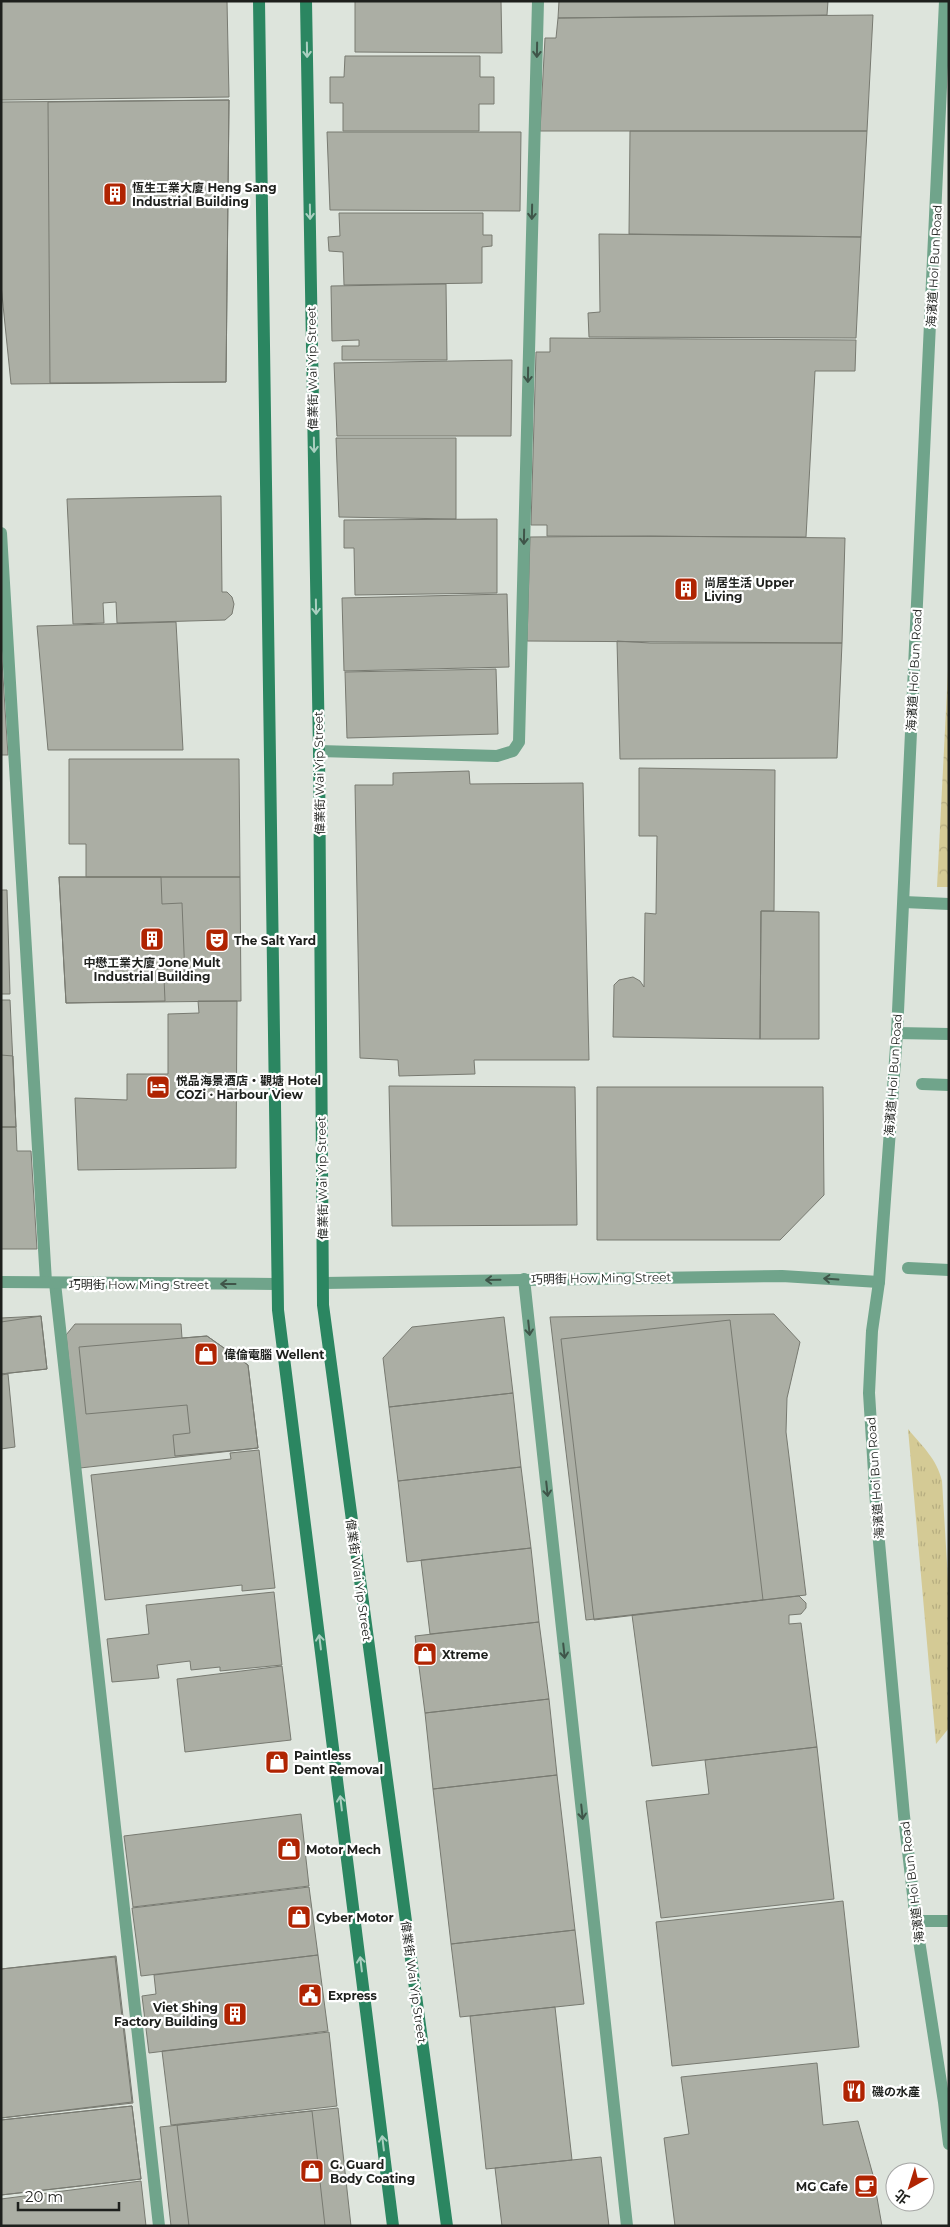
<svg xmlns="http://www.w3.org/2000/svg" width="950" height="2227" font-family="Montserrat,'Noto Sans TC','Noto Sans JP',sans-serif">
  <defs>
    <pattern id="grass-tufts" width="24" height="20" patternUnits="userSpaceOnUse" patternTransform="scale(1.25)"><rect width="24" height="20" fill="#d4ca95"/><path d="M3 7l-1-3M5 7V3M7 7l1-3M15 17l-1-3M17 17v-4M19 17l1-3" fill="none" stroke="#b6ad80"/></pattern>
    <pattern id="park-crowns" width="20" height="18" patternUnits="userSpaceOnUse" patternTransform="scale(1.25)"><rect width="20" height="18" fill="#d4ca95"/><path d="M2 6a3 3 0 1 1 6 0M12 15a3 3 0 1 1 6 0" fill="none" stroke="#b6ad80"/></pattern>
  </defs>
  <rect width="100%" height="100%" fill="#dde4dc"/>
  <path fill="url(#grass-tufts)" d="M908,1429C922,1446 937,1459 942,1481L949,1596V1728L936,1744Z"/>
  <path fill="url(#park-crowns)" d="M949,651V887H937Z"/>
  <path fill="#abaea4" stroke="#787a71" d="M1,1H227L229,97L1,100Z
    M355,1H501L502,53L355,52Z
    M559,1H828L827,15L558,18Z
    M873,15L867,131H540L545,38H556L558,18Z
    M345,56H480V77H494V104H479V131H343V103H330V77H344Z
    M229,100L226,382L11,384L1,285V102Z
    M229,100L226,382L50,383L48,102Z
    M630,131H867L861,237L629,234Z
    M327,132H521L520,211L330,210Z
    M339,213H483V235H492V246L482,247V283L344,285L343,252L329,251L328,237L340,236Z
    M599,234L861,237L856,338L589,337L588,313L600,312Z
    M446,284L447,360H342V346H359V340L332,341L331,286Z
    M550,338L856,340L855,371H815L806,537L547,536V525H531L536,352H550Z
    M512,360L511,436H337L334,363Z
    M336,438H456V519L339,517Z
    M221,496L222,592H227L232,597L234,604L232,614L225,620L117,623L116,602L103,603L104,623L73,624L67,499Z
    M497,519V593L355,595L354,548H344V520Z
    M651,536L845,538L842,643L527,641L530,537Z
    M507,594L509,667L344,671L342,598Z
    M176,622L183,750H48L37,626Z
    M617,641L650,643H842L837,758L620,759Z
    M1,646L8,755H1Z
    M496,669L498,734L347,738L345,672Z
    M69,759H239L240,877H86V844H69Z
    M639,768L775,770L774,911H761L760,1039L613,1037L614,985L619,980L633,977L640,981L644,987L645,913L656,914L657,836H639Z
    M469,771L470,784L583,783L589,1060H474L475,1074L399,1076L398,1060L360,1058L355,785H393V773Z
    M59,877H240L241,1001L66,1003Z
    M59,877H161L162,904L182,903L185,977L164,978L165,1001L66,1003Z
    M1,890H7L10,994H1Z
    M761,911L819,912V1039H760Z
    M1,1000H10L16,1127H1Z
    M198,1001H237L236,1168L78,1170L75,1098L127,1100V1074H168V1014L199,1013Z
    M1,1055L13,1056L16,1127H1Z
    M389,1086L575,1087L577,1225L392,1226Z
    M597,1087H823L824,1195L780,1240H597Z
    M1,1127H16L17,1151H31L37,1249H1Z
    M774,1314L800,1342L787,1398L786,1432L806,1595L586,1620L550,1317Z
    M41,1316L47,1369L1,1374V1318Z
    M41,1316L47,1369L1,1374V1322Z
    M504,1317L513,1393L389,1407L383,1358L412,1327Z
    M730,1320L763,1600L594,1620L561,1339Z
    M75,1324H181L182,1338L207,1336L248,1365L258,1448L80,1468L66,1335Z
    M207,1336L248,1365L258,1448L175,1456L173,1435L190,1433L187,1405L86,1414L79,1347Z
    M8,1374L15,1447L1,1449V1375Z
    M513,1393L521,1467L398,1481L389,1407Z
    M259,1450L275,1588L242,1591V1585L105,1600L91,1475L231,1459L230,1453Z
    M521,1467L531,1548L407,1562L398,1481Z
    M531,1548L539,1622L430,1634L421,1560Z
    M274,1592L282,1665L220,1671V1667L191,1670L190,1661L157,1665L159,1678L112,1682L107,1639L149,1634L146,1605Z
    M799,1596L806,1603V1608L801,1614L789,1615V1624L801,1623L817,1747L652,1766L632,1615Z
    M539,1622L549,1699L425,1713L415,1636Z
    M282,1666L291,1740L185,1752L177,1679Z
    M549,1699L557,1775L433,1789L425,1713Z
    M817,1747L834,1899L661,1918L646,1801L709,1794L705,1760Z
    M557,1775L575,1930L451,1944L433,1789Z
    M301,1814L309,1886L133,1907L124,1836Z
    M309,1887L318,1955L141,1976L132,1908Z
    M843,1901L859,2047L672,2066L656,1922Z
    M575,1930L584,2004L460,2017L451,1944Z
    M318,1955L328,2031L149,2053L142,1996L156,1994L154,1975Z
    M116,1956L133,2103L1,2118V1969Z
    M115,1957L132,2102L1,2118V1969Z
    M555,2007L572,2160L486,2169L470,2016Z
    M329,2032L337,2106L171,2125L162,2051Z
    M817,2063L823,2125L858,2121L873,2175L882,2226H675L664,2138L689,2134L681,2077Z
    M132,2106L141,2179L1,2195V2120Z
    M132,2106L141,2179L1,2195V2120Z
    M338,2108L351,2226H171L160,2127Z
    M312,2111L325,2226H189L177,2125Z
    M601,2157L609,2226H502L495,2168Z
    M141,2181L146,2226H1V2199Z"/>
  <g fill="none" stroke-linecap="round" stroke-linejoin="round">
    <path stroke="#70a48b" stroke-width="12" d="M1,533L46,1282
      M319,751L497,756L513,751L519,742L538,1
      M904,902L949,904
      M897,1033L949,1034
      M524,1279L627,2226
      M55,1283L159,2226"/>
    <path stroke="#70a48b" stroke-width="12" d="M922,1084L949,1085
      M908,1268L949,1270
      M916,1921H949"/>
    <path stroke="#70a48b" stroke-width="12" d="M1,1282L276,1284
      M323,1283L782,1276L879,1282"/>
    <path stroke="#70a48b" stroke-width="12" d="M945,1L897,1033L879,1282L872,1331L869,1393L877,1520L904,1816L916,1921L944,2102L949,2144"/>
    <path stroke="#2b8661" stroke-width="12" d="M259,1L278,1310L393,2226
      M306,1L319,751L323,1305L447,2226"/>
  </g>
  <defs><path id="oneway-shaft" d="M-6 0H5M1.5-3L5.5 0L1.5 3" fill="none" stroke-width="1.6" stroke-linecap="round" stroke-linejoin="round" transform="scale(1.25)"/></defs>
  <g stroke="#aacfc0">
    <use href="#oneway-shaft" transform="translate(307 50) rotate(89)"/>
    <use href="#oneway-shaft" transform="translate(310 212) rotate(89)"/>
    <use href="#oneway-shaft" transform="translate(314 445) rotate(89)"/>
    <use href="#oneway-shaft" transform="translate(316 607) rotate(89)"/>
    <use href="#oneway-shaft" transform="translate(320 1642) rotate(-97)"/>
    <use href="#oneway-shaft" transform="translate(341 1803) rotate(-97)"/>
    <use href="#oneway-shaft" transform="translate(361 1964) rotate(-97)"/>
    <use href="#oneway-shaft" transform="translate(383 2143) rotate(-97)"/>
  </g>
  <g stroke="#3f5549">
    <use href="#oneway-shaft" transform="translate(537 50) rotate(91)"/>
    <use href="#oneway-shaft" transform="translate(532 212) rotate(91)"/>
    <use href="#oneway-shaft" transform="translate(528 375) rotate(91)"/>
    <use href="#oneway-shaft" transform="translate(524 537) rotate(91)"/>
    <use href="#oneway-shaft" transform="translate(831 1279) rotate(-176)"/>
    <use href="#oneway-shaft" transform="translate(493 1280) rotate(179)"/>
    <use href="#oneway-shaft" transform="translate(228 1284) rotate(-180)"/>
    <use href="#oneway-shaft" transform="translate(529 1328) rotate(84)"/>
    <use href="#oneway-shaft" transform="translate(547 1489) rotate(84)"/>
    <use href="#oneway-shaft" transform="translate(564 1651) rotate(84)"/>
    <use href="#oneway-shaft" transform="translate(582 1812) rotate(84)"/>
  </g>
  <defs>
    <g id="building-square" transform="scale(1.25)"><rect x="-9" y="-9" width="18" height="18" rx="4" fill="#b02402" stroke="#fff"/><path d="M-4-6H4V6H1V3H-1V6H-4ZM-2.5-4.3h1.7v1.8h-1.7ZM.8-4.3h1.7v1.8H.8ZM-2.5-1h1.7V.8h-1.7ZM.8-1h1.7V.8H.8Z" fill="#fff"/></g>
    <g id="theatre-square" transform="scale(1.25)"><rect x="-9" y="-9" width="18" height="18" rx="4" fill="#b02402" stroke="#fff"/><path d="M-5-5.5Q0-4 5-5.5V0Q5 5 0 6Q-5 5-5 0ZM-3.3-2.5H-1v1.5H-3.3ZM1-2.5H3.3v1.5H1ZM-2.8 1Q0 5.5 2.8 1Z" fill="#fff"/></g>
    <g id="hotel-square" transform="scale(1.25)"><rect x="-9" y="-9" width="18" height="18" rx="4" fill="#b02402" stroke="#fff"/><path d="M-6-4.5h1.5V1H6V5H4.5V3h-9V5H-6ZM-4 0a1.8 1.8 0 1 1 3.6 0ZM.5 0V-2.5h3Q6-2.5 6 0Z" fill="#fff"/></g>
    <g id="shop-square" transform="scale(1.25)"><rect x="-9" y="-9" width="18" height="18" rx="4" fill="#b02402" stroke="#fff"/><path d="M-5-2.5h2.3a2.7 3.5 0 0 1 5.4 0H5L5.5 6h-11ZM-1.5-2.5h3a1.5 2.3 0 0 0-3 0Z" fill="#fff"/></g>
    <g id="civic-square" transform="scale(1.25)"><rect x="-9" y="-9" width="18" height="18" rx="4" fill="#b02402" stroke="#fff"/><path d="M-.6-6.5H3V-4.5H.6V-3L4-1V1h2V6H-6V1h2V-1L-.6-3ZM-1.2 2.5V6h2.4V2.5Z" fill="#fff"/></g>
    <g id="restaurant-square" transform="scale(1.25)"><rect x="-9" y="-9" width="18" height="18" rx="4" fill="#b02402" stroke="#fff"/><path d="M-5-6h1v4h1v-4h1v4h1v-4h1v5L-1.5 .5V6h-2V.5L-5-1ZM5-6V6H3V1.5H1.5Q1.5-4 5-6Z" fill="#fff"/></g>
    <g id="cafe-square" transform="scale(1.25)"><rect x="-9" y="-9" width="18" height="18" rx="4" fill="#b02402" stroke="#fff"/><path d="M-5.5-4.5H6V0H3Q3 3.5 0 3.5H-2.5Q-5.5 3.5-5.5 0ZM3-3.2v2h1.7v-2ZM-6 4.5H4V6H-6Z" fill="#fff"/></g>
  </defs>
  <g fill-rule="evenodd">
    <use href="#building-square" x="115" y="194"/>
    <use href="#building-square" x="686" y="589"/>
    <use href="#building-square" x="152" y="939"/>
    <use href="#theatre-square" x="217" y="940"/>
    <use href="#hotel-square" x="158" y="1087"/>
    <use href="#shop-square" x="206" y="1354"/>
    <use href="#shop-square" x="425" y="1654"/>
    <use href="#shop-square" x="277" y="1762"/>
    <use href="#shop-square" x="289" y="1849"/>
    <use href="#shop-square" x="299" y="1917"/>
    <use href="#civic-square" x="310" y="1995"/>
    <use href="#building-square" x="235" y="2014"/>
    <use href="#restaurant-square" x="854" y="2091"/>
    <use href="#shop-square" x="312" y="2171"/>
    <use href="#cafe-square" x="866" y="2186"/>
  </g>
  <g text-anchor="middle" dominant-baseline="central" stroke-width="4.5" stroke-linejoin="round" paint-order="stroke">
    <g font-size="12" font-weight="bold" fill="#1e201d" stroke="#fff" text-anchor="start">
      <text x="132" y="187">恆生工業大廈 Heng Sang<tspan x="132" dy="14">Industrial Building</tspan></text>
      <text x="704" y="582">尚居生活 Upper<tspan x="704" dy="14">Living</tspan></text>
      <text x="234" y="940">The Salt Yard</text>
      <text x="152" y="962" text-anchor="middle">中懋工業大廈 Jone Mult<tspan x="152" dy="14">Industrial Building</tspan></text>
      <text x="176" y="1080">悦品海景酒店‧觀塘 Hotel<tspan x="176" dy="14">COZi ∙ Harbour View</tspan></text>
      <text x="224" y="1354">偉倫電腦 Wellent</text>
      <text x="442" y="1654">Xtreme</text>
      <text x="294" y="1755">Paintless<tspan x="294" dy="14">Dent Removal</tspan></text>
      <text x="306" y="1849">Motor Mech</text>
      <text x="316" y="1917">Cyber Motor</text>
      <text x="328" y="1995">Express</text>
      <text x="218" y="2007" text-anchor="end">Viet Shing<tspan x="218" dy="14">Factory Building</tspan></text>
      <text x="872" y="2091">磯の水產</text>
      <text x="330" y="2164">G. Guard<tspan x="330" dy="14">Body Coating</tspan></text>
      <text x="848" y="2186" text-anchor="end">MG Cafe</text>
    </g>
    <g font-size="12" fill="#1e201d" stroke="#fff">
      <text transform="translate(934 266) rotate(-87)">海濱道 Hoi Bun Road</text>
      <text transform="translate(312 368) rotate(-91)">偉業街 Wai Yip Street</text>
      <text transform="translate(914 670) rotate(-87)">海濱道 Hoi Bun Road</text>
      <text transform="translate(319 773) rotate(-91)">偉業街 Wai Yip Street</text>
      <text transform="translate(893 1075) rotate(-86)">海濱道 Hoi Bun Road</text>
      <text transform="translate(322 1178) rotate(-91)">偉業街 Wai Yip Street</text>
      <text transform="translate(601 1278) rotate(-1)">巧明街 How Ming Street</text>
      <text x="139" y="1284">巧明街 How Ming Street</text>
      <text transform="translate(875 1478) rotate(-94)">海濱道 Hoi Bun Road</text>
      <text transform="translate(359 1580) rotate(82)">偉業街 Wai Yip Street</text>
      <text transform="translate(912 1882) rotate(-97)">海濱道 Hoi Bun Road</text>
      <text transform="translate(414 1982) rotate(82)">偉業街 Wai Yip Street</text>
    </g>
  </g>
  <rect width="950" height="2227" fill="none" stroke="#1e201d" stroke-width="5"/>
  <g transform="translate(910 2187) rotate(219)"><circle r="24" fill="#ffffff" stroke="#a5a6a5"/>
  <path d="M0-4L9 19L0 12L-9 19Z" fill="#b02402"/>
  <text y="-8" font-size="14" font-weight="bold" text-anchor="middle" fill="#1e201d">北</text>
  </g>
  <path d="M18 2202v8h101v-8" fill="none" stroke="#1e201d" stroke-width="2.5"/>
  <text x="25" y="2202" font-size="15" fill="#1e201d" stroke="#ffffff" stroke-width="4" paint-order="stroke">20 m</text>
</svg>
